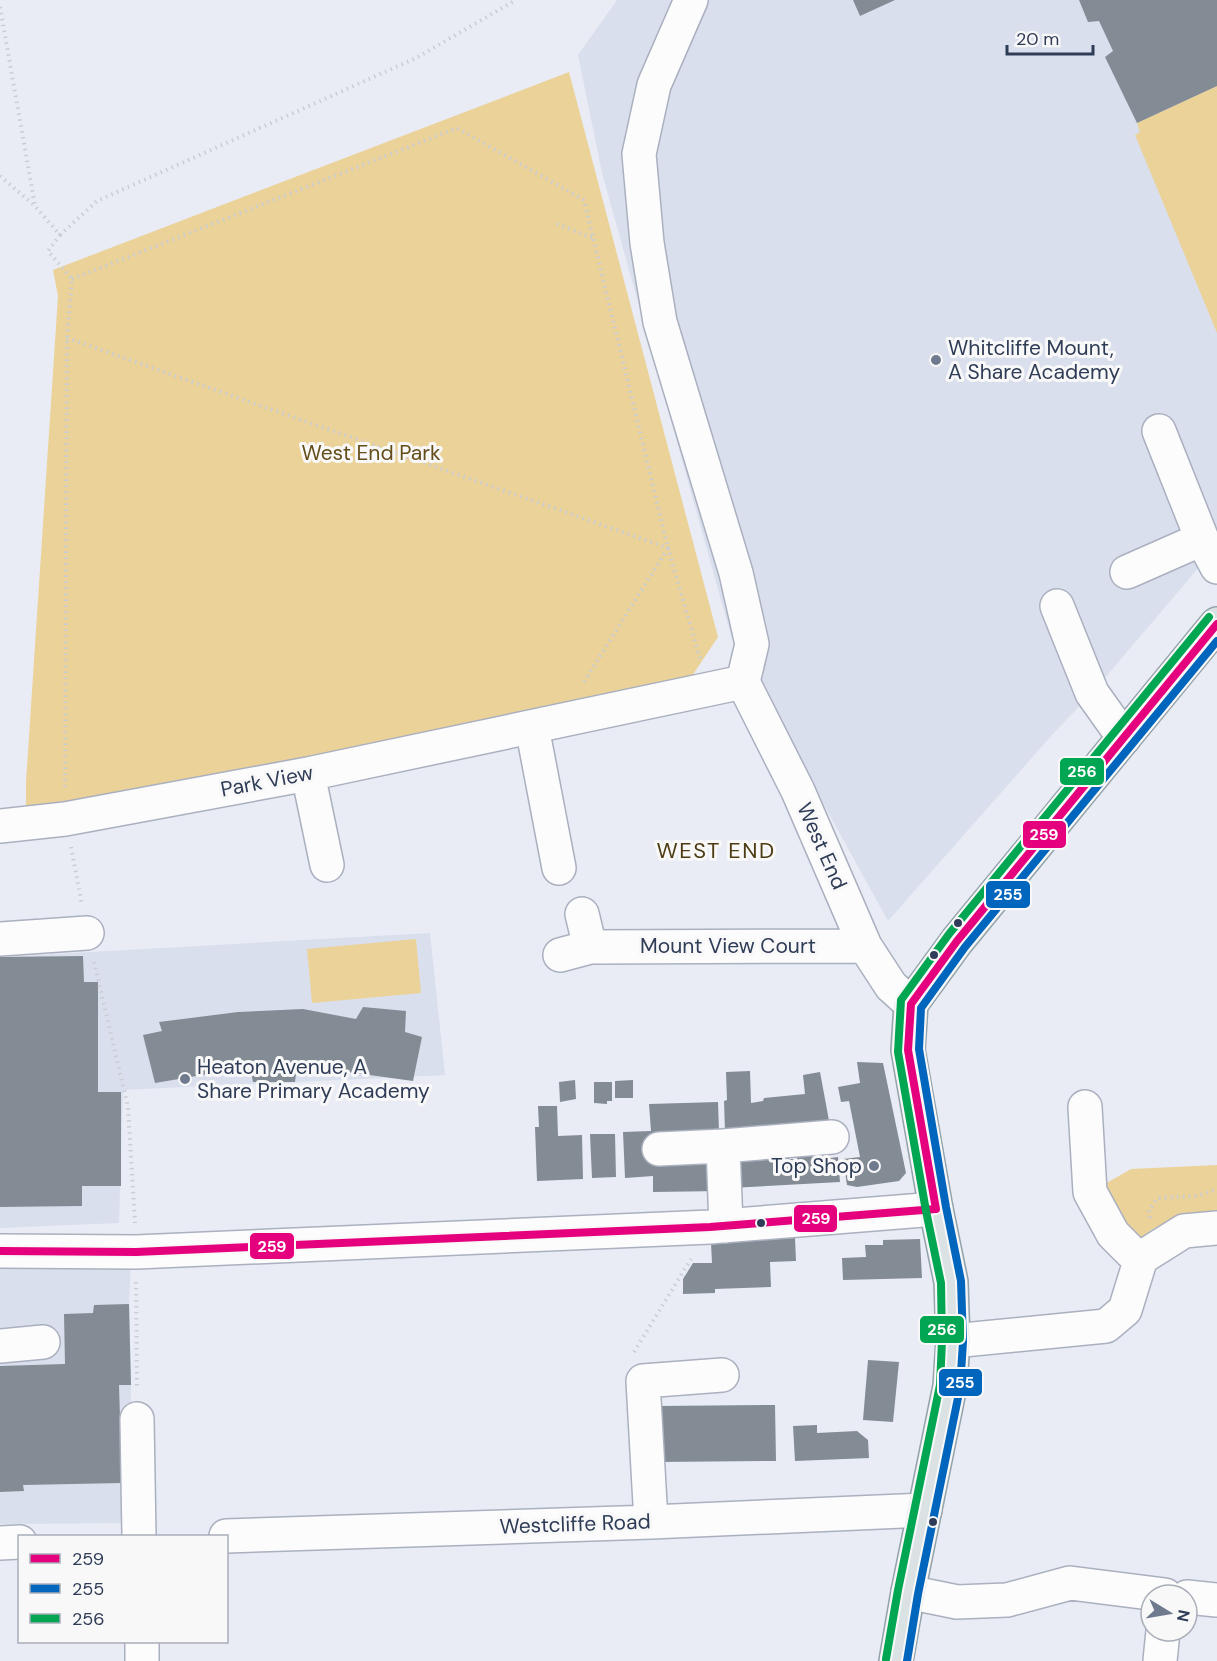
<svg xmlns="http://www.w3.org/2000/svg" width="1217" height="1661" font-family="'DM Sans',sans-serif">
  <rect width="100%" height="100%" fill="#e9ecf4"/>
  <path fill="#dadfed" d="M617,0H1217V546L1092,693L1051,736L888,921L731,636L602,173L578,55Z
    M430,933L445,1075L123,1090L119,1223L0,1228V957Z
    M131,1263L129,1304L131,1385L130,1523L0,1524V1266Z"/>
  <path fill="#ebd299" d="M569,72L718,637L690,679L26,815V782L58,296L53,270Z
    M1217,86V333L1135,135L1140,132L1137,123Z
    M416,939L421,993L312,1003L307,949Z
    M1217,1165V1213L1169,1221L1151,1230L1135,1244L1103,1185L1131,1169Z"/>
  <path fill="#838b94" d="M853,0H895L860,16Z
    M1079,0H1217V86L1137,123L1105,57L1113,51L1099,21L1088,22Z
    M83,956L84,982H98V1092H121V1186H82V1206L0,1207V957Z
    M363,1007L406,1011L405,1032L422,1037L413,1081L297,1065L295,1082H253L250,1067L155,1083L143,1035L162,1031L159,1022L238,1012L303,1009L356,1019Z
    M857,1062L883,1063L906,1173L899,1181L857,1187L847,1185L843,1159L860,1157L849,1101L841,1102L838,1087L860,1083Z
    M750,1071L751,1103L763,1101L764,1098L805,1094L803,1075L820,1072L830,1126L725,1132L724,1101L727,1100L726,1072Z
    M575,1080L576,1099L560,1102L559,1082Z
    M633,1080V1098H615V1081Z
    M594,1082H612V1101H607V1104L594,1103Z
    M718,1102L721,1191L653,1192V1176L625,1178L623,1132L651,1131L649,1104Z
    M538,1106H557L558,1136L582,1135L583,1179L537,1181L535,1127H539Z
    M590,1134H615L616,1177L592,1178Z
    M829,1152L830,1158L838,1157L840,1182L730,1188L732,1155H789V1159H797V1153Z
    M795,1238L796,1261L770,1262L771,1287L715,1289V1293L683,1294V1279L693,1263H712L711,1243Z
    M920,1239L922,1278L843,1280L842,1258L866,1257L865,1245H883V1240Z
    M129,1304L131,1385H119L122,1483L23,1485L24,1491L0,1492V1366L65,1364L64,1314L93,1313L94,1305Z
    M868,1360L899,1362L893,1422L863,1420Z
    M775,1405L776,1461L658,1462L657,1406Z
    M817,1425V1433L857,1431L868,1440L869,1458L795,1461L793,1426Z"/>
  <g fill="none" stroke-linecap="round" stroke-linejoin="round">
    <g stroke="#aab0bf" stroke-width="36">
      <path id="minor" d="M691,0L654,85L639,154L647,243L660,322L736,573L752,644L743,682
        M1159,431L1202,539L1217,567
        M1127,572L1202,539
        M1057,606L1092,693L1124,738
        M743,682L798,791L865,946L891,986L911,1004
        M532,727L559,868
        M308,774L327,865
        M0,826L65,819L308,774L743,682
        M582,914L590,947
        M0,939L87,933
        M560,955L590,947L865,946
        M1085,1107L1090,1192L1113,1234L1131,1252L1141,1258
        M659,1149L723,1146
        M726,1226L723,1146L832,1137
        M0,1251L136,1252L710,1227L936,1209
        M953,1341L1106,1326L1125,1310L1141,1258L1184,1231L1217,1228
        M0,1346L43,1342
        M137,1419L139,1536
        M651,1522L643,1381L722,1375
        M226,1536L651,1522L925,1510
        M0,1543L20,1542
        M908,1592L957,1602L1007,1600L1070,1583L1165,1595
        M1187,1597L1217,1600
        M142,1642V1661
        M1160,1661L1163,1631"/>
    </g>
    <g stroke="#94a3aa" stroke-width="36">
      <path id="major" d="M896,1661L908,1592L950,1386L953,1341L951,1282L936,1209L908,1050L911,1004L957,941L1217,624"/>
    </g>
    <path stroke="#cacdd3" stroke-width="4" stroke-dasharray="1.5 4.5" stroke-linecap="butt" d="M0,7L35,206L60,235L48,251L72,279L67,338L65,790
      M0,176L34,205
      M557,224L592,238
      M60,235L97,201L416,58L516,0
      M72,279L457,128L584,200L668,548L582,685
      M67,338L668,548L701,662
      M71,847L82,905
      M94,962L128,1107L135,1223
      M1150,1218L1149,1210L1158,1198L1198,1196L1217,1189
      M136,1282L137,1388
      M634,1352L691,1259"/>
    <use href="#minor" stroke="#fcfcfd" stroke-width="33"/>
    <use href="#major" stroke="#dae2e4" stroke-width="33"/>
    <g stroke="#f8f8f8" stroke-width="12">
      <path id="bus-1" d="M0,1251L136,1252L710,1227L936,1209L908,1050L911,1004L957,941L1217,624"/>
    </g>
    <g stroke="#f8f8f8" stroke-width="12">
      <path id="bus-2" d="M907,1661L918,1594L960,1388L963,1342L961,1281L946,1207L919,1049L921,1008L965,947L1217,641"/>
    </g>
    <g stroke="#f8f8f8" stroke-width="12">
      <path id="bus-3" d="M886,1659L898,1590L940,1385L942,1341L941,1283L926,1211L898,1052L901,1000L949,934L1209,617"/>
    </g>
    <use href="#bus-1" stroke="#e5007d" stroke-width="8"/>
    <use href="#bus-2" stroke="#0065bd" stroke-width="8"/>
    <use href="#bus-3" stroke="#00a651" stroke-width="8"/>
  </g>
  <g fill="#707a8e" stroke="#f8f8f8" stroke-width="2">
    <circle cx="936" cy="360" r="6"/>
    <circle cx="185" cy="1079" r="6"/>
    <circle cx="874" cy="1166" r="6"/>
  </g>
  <g fill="#2f3c57" stroke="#f8f8f8" stroke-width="2">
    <circle cx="958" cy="923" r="5"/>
    <circle cx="934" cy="955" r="5"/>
    <circle cx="761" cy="1223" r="5"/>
    <circle cx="933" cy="1522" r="5"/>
  </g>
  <g text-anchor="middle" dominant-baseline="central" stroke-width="6" stroke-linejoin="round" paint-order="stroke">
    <g font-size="21" fill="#2f3c57" stroke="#f8f8f8" text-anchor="start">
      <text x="948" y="348">Whitcliffe Mount,<tspan x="948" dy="24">A Share Academy</tspan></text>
      <text x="197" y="1067">Heaton Avenue, A<tspan x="197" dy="24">Share Primary Academy</tspan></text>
      <text x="862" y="1166" text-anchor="end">Top Shop</text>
    </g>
    <g font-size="21" fill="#634d18" stroke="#f8f8f8">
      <text x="371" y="453">West End Park</text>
    </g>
    <g font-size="21" fill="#2f3c57" stroke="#f8f8f8">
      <text transform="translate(267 781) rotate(-11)">Park View</text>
      <text transform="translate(822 846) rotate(66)">West End</text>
      <text x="728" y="946">Mount View Court</text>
      <text transform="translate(575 1524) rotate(-2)">Westcliffe Road</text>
    </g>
    <g font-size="22" letter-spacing="1.5" fill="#4c3b13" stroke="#f8f8f8">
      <text x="716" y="850">WEST END</text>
    </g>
  </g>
  <g stroke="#f8f8f8" stroke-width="2">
    <rect x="1059" y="757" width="46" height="29" rx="6" fill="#00a651"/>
    <rect x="1022" y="820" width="45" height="29" rx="6" fill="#e5007d"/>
    <rect x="985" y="880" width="46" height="29" rx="6" fill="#0065bd"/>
    <rect x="793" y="1204" width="45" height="29" rx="6" fill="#e5007d"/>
    <rect x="249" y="1232" width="46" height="28" rx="6" fill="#e5007d"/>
    <rect x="919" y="1315" width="46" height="29" rx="6" fill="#00a651"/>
    <rect x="938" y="1368" width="45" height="29" rx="6" fill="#0065bd"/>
  </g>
  <g font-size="16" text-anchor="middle" font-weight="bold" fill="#fff">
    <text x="1082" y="777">256</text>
    <text x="1044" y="840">259</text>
    <text x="1008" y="900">255</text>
    <text x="816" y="1224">259</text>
    <text x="272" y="1252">259</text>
    <text x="942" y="1335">256</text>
    <text x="960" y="1388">255</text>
  </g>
  <rect x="18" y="1535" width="210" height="108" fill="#f8f8f8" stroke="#a8adb8" stroke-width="1.5"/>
  <rect x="30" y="1554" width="30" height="9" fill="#e5007d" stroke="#a8adb8" stroke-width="1.5"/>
  <text x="72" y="1565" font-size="18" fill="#2f3c57">259</text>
  <rect x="30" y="1584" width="30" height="9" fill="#0065bd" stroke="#a8adb8" stroke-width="1.5"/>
  <text x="72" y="1595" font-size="18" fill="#2f3c57">255</text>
  <rect x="30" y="1614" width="30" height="9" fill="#00a651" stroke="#a8adb8" stroke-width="1.5"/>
  <text x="72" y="1625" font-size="18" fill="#2f3c57">256</text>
  <g transform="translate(1169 1613) rotate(101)"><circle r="28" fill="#f8f8f8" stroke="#a8adb8" stroke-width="1.5"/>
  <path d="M0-4.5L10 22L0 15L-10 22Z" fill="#707a8e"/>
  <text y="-9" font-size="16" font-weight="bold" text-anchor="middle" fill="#2f3c57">N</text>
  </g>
  <path d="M1007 45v9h86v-9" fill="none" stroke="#2f3c57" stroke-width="3"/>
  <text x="1016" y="45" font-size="18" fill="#2f3c57" stroke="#f8f8f8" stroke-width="4.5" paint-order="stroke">20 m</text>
</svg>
